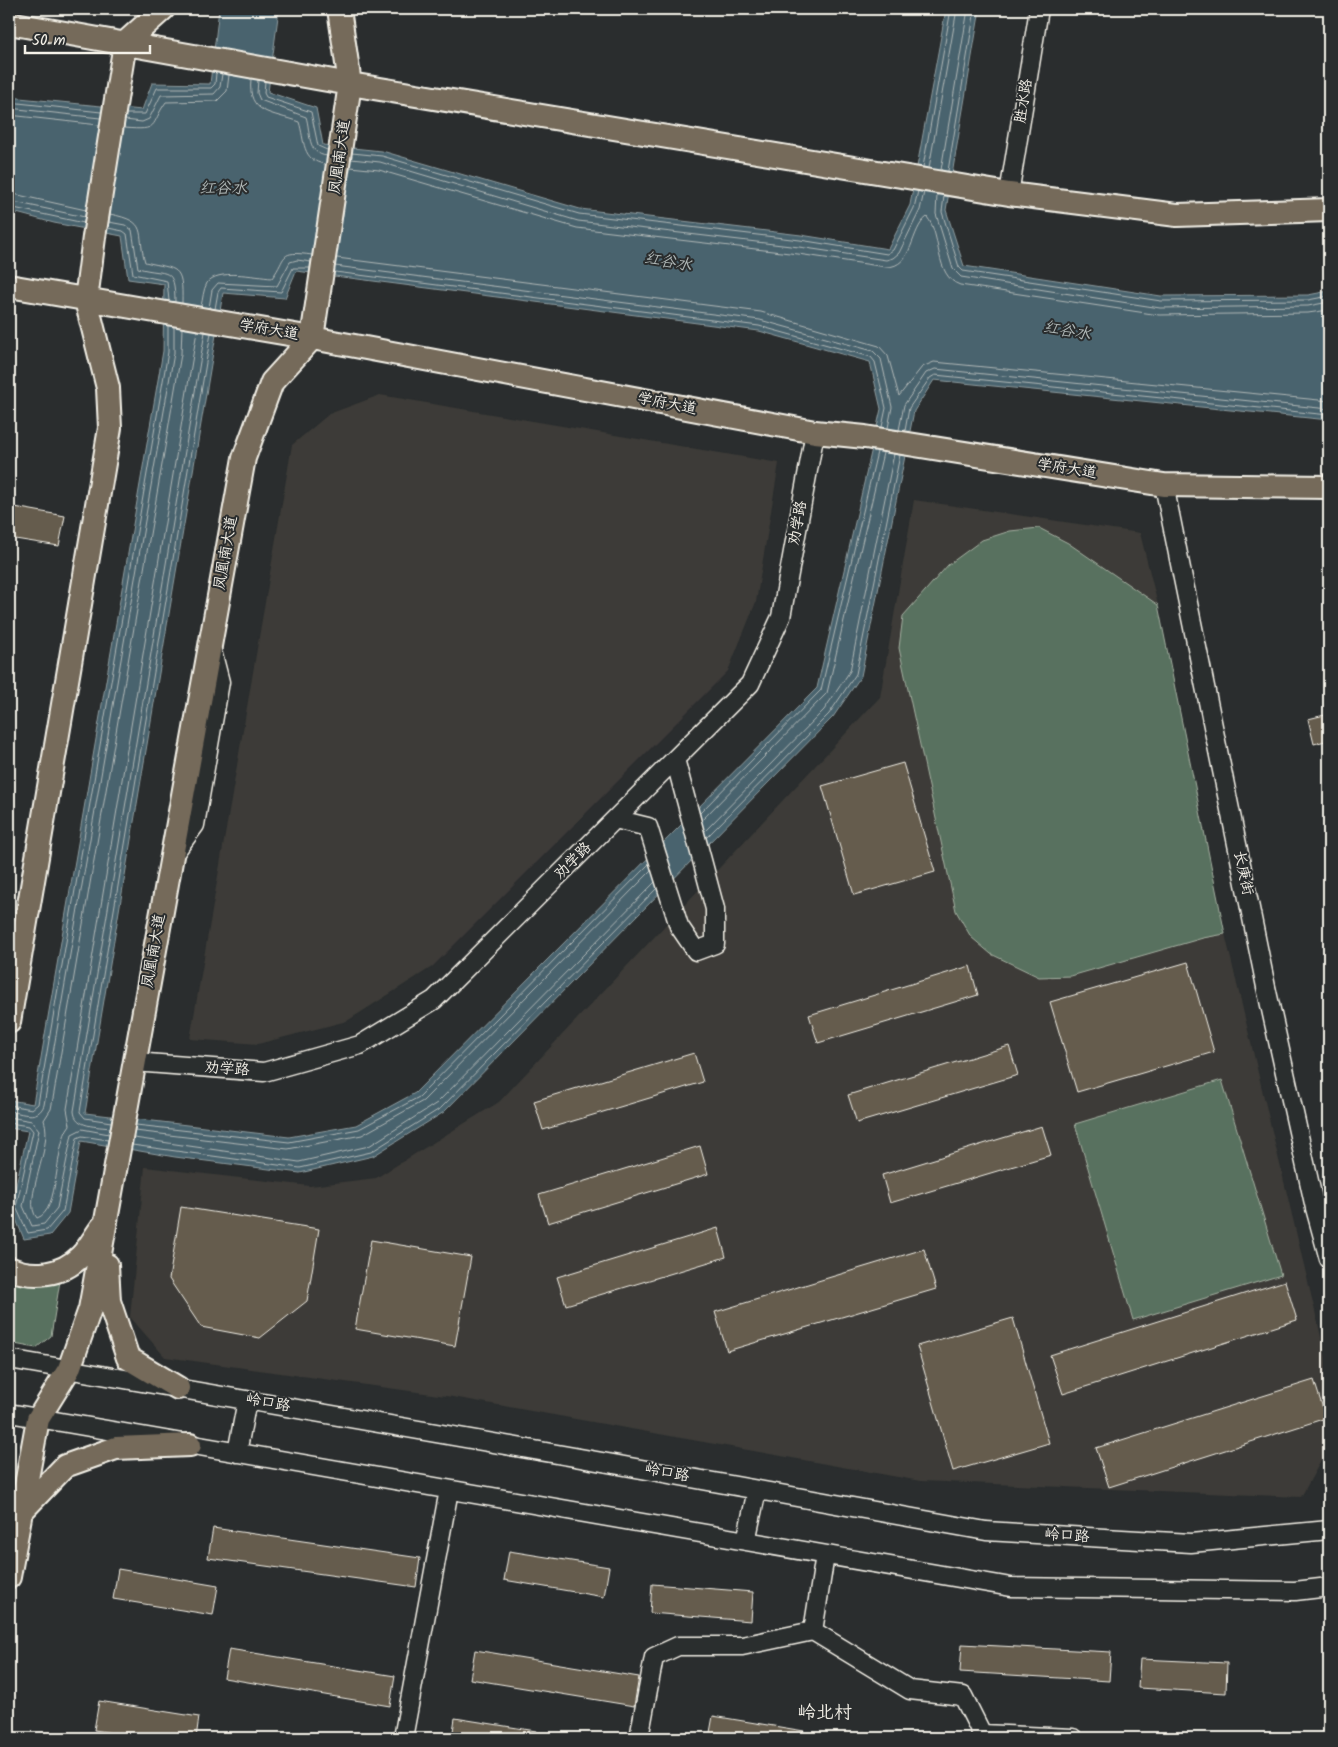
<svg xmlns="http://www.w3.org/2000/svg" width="1338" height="1747" font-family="Kalam,'LXGW WenKai TC',sans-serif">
  <rect width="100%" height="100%" fill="#2a2d2e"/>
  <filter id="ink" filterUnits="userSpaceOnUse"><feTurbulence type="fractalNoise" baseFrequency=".02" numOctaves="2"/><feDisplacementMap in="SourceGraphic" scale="10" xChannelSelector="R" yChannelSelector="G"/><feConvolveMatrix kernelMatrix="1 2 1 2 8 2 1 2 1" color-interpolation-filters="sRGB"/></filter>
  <g filter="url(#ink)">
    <path fill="#3c3b37" d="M380,395L779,463L756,602L728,671L432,967L347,1021L258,1044L190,1039L292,445L329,414Z
      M914,500L1140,533L1158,605L1225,934L1329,1370V1446L1301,1497L920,1481L453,1397L165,1357L130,1317L145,1167L310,1186L376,1178L499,1102L880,697Z"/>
    <path fill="#58715e" stroke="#a6b1a3" d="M1039,528L1068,543L1158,605L1225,934L1203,938L1071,976L1039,977L991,954L971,937L956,911L899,648L903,616L948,565L982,540L1010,531Z
      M1222,1080L1281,1275L1133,1320L1075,1124Z
      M9,1277L60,1281L51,1336L36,1348L9,1343Z"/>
    <path fill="#4a636e" stroke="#8e9c9f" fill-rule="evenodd" d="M219,9H279L268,92L316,108L323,145L382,151L580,209L801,235L888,249L910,205L946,9H980L946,210L964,266L1161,296L1308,295L1329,291V420L934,380L914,411L861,676L833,717L444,1112L373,1156L300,1173L175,1157L81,1141L68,1213L50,1235L24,1239L11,1207L28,1131L9,1128V1100L33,1104L163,351L164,284L128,279L122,236L54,223L9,211V97L142,110L152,83L210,84ZM296,271L759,331L870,362L881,409L817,688L415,1093L356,1125L289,1137L85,1113L223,293L285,298Z"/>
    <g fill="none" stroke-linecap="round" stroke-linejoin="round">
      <path stroke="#b0b8b7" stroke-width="1" d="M251,79C247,115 272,112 299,122C305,140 301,161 325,164
        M258,80L257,93L260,100L306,117C311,132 306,154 327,156
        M265,81L264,93L266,97L311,112L318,146L327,150
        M9,102L101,112
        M9,108L100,118
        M126,114H145L157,88H211L215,84L216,73
        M9,115L99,125
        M125,120L142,122L149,119L161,95L214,94L220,87L222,74
        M124,128C161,131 149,126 166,102L217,101L227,91L229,75
        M352,153L382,156L579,214L800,240L887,254L893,250L914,208L918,191
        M351,159L380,162L578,221L799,247L886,260L893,258L899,253L920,210L924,192
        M350,167L379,170L577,228L798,254L886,267C914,267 910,229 927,217C942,235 934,276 960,285L1159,315L1308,313L1329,310
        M923,167L951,9
        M929,168L957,9
        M941,170L968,9
        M948,171L975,9
        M9,193L86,210
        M937,195L936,214L953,269L961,277L1160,308L1308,306L1329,302
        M944,196L942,212L959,267L963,271L1161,301L1308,300L1329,296
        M9,201L85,217
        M9,207L84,223
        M110,214C150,222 136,231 145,262C178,270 183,264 182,303
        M109,222L125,225L132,230L138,268C167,276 175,265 175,302
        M108,228L123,231L127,234L133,274L167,281L169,301
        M337,258L761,312L879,346L888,356L899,396L922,367L934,362L1329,401
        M335,266L760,320L873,351L881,359L892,407L888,428
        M335,272L759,326L871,357L875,362L886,408L882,427
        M201,306C203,299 203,290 207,283C217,268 255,277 272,278C288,257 277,250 312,255
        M209,308L212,290L218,283L277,286L290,262L297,260L311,262
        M215,309L218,292L221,288L281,292L293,268H310
        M182,328L181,354L54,1093L51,1109L44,1120C54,1147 21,1200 37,1218C61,1211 53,1145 70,1125L67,1109L197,331
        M899,430L904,405L926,373L935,369L1329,409
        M905,431L909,408L930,378L935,375L1329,415
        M700,813L821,690L877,452
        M702,820L827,693L883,453
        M705,831L824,710L850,671L894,454
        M706,838L829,714L856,674L900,455
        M9,1105L32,1109L38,1104L168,352V326
        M9,1111C22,1113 38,1121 44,1105L174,353V327
        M9,1117L32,1121L39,1130L23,1206L32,1226L44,1224L57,1208L72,1134L82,1129L109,1134
        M111,1122L85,1118L80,1112L211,333
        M9,1123L29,1126L33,1131L16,1207L28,1233L47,1230L63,1211L77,1138L82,1136L108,1140
        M136,1125L289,1142L359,1129L419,1097L649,864
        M110,1128C97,1126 75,1128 74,1111L205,332
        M135,1131L288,1149L362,1135L423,1101L651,871
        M134,1138L299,1162L369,1146L437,1103L655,882
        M132,1145L300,1168L371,1152L441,1108L657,888"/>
    </g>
    <path fill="#655c4d" stroke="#f4f1e8" d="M9,506L65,516L59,546L9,538Z
      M1329,714V740L1314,744L1308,719Z
      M903,763L935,872L854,895L822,786Z
      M1188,962L1214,1052L1077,1092L1050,1002Z
      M970,966L978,995L818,1043L809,1015Z
      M1009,1046L1018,1075L857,1123L848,1095Z
      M694,1053L703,1082L543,1130L534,1101Z
      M1042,1126L1051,1155L890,1203L882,1175Z
      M700,1146L708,1174L548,1223L539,1195Z
      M181,1207L319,1229L307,1301L260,1338L201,1327L169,1279Z
      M718,1228L726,1257L566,1305L557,1277Z
      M371,1240L471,1257L455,1346L355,1329Z
      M924,1249L936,1289L727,1351L715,1312Z
      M1285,1281L1297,1320L1063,1394L1050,1355Z
      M1013,1318L1049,1443L953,1471L917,1346Z
      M1314,1380L1326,1418L1109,1487L1096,1448Z
      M213,1528L420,1558L416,1587L208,1558Z
      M509,1551L609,1567L604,1597L504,1580Z
      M118,1569L218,1586L213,1615L113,1599Z
      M652,1584L753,1592L751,1621L650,1613Z
      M962,1644L1111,1652L1109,1681L960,1672Z
      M229,1649L395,1676L390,1706L224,1678Z
      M475,1650L639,1677L634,1706L470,1679Z
      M1140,1659L1227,1663L1226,1693L1138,1688Z
      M99,1701L199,1717L196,1738H144L94,1730Z
      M713,1716L804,1731V1738H709Z
      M455,1718L536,1731V1738H452Z"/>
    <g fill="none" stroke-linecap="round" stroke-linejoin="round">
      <g stroke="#f4f1e8" stroke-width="21">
        <path id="minor" d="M1009,194L1039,9
          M1164,485L1266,987L1315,1208L1329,1259
          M615,819L648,827L679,926L696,951L715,944V909L675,759
          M173,855L195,825L220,682L211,647
          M134,1062L264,1072L360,1045L434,1000L750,684L781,617L815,432
          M9,1359L580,1458L986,1531L1191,1543L1329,1530
          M9,1413L1011,1587L1295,1591L1329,1587
          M237,1453L247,1400
          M746,1541L757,1490
          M813,1631L825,1555
          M982,1734L1073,1738
          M403,1738L449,1490
          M639,1738L654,1657L678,1646H742L813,1631L910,1690L963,1696L982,1734V1738"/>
      </g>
      <g stroke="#f4f1e8" stroke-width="26">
        <path id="major" d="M9,23L350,84L1009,194L1177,215L1329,210
          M9,286L312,338L815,432L865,437L1164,485L1329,487
          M9,1022L110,428L108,388L86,300L94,237L125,43L163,9
          M107,1265L109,1301L128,1358L178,1388
          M9,1268C33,1279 62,1275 81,1256C89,1248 95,1236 102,1227
          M21,1512L65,1466L116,1448L190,1445
          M9,1577L38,1419L69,1369L90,1309L244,458L272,382L312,338L350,84L339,9"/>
      </g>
      <use href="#minor" stroke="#2a2d2e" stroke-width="18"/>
      <use href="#major" stroke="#746a5a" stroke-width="22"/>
    </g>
  </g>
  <g text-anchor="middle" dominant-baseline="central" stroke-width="4" stroke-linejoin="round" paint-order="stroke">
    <g font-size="15" fill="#f4f1e8" stroke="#2a2d2e">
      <text transform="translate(1024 101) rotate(-81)">胜水路</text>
      <text transform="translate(340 157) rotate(-82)">凤凰南大道</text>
      <text transform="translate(269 330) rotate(10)">学府大道</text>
      <text transform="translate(667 404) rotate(11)">学府大道</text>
      <text transform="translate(1067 469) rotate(9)">学府大道</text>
      <text transform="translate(798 523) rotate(-80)">劝学路</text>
      <text transform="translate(226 553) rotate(-80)">凤凰南大道</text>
      <text transform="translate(573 861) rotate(-45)">劝学路</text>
      <text transform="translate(1243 873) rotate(78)">长庚街</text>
      <text transform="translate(154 951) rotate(-80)">凤凰南大道</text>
      <text transform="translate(227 1069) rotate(4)">劝学路</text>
      <text transform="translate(268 1403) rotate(10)">岭口路</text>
      <text transform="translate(667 1473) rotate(10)">岭口路</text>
      <text transform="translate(1067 1536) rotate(3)">岭口路</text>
    </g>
    <g font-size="16" font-style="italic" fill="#b0b8b7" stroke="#2a2d2e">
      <text x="223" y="188">红谷水</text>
      <text transform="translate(668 262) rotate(10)">红谷水</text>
      <text transform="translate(1067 331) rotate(10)">红谷水</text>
    </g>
    <g font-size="18" fill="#f4f1e8" stroke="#2a2d2e">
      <text x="825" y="1713">岭北村</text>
    </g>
  </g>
  <rect width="1338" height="1747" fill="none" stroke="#2a2d2e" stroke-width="30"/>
  <rect x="15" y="15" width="1308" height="1717" fill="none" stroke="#f4f1e8" stroke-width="2" filter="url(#ink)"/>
  <path d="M25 45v8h125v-8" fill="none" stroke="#f4f1e8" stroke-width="2.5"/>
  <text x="32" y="45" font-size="15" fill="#f4f1e8" stroke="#2a2d2e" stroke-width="4" paint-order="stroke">50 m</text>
</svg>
